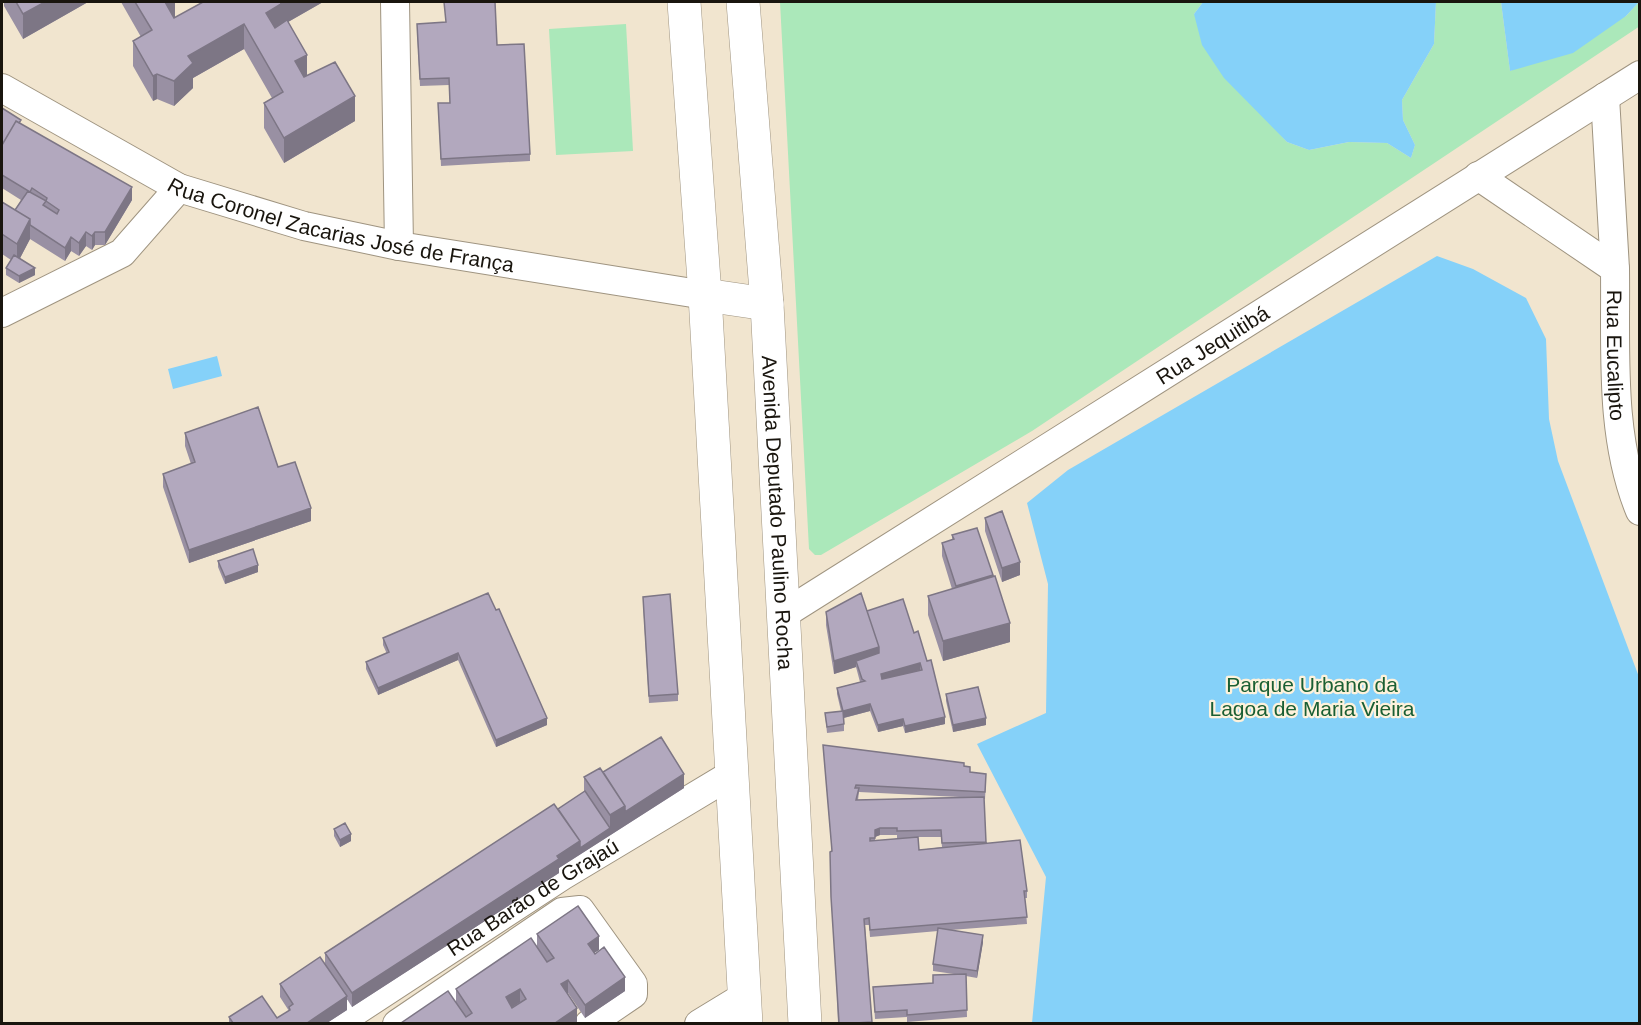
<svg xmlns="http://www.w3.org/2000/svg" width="1641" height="1025" font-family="Arial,sans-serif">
  <rect width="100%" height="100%" fill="#f1e5cf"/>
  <path fill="#abe8ba" d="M780,2H1203L1194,14L1259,111L1287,142L1309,150L1349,142L1387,143L1411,158L1415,145L1403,120L1402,100L1434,44L1436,2H1501L1510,71L1626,16L1639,2L1640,26L1032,431L821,555H815L809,549Z
    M626,24L633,151L556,155L549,29Z"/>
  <path fill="#85d1f9" d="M1203,2H1436L1434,44L1402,100L1403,120L1415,145L1411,158L1387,143L1349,142L1309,150L1287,142L1224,78L1202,45L1194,14Z
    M1501,2H1639L1626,16L1573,53L1510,71Z
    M1437,256L1473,269L1526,298L1546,339L1549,419L1558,461L1639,677V1023H1032L1046,877L977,744L1046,713L1048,584L1027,503L1068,470Z
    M217,356L222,376L173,389L168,369Z"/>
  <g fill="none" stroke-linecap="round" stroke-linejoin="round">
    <g stroke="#9f9480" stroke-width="30">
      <g id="minor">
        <path d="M395,2L399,246"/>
        <path id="s1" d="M2,88L179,188L304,226L399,246L705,295"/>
        <path d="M1605,97L1615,269"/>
        <path id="s2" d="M1478,176L1615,269C1616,349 1609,436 1640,511"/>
        <path d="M2,313L122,253L179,188"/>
        <path id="s3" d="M784,614L1640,75"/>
        <path id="s4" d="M336,1024L562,876L732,774"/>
        <path d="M397,1024L562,912L580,910L633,984V994L589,1024"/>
        <path d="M699,1024L745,996"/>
      </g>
    </g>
    <g stroke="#9f9480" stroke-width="34">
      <g id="major">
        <path d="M684,2L705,295L746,1024"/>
        <path id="s5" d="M743,2L767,304L805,1024"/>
        <path d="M705,295L767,304"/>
      </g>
    </g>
    <use href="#minor" stroke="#fff" stroke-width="28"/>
    <use href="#major" stroke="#fff" stroke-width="33"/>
  </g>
  <path fill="#9990a3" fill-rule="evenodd" d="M4,2H88L23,39L4,6Z
    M121,2H175V18L203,2H323L288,22L307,75L355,121L284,163L264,128V103L272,98L244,49L193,78V88L174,106L157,99L153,101L133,66V41L141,37Z
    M445,22L497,45L530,154V161L441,166L438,103H450L449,85L420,86L417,31Z
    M2,108L21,124L132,200L105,245H95L92,250L86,246L79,256L71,251L65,261L30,239L20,258L35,275L19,283L6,275V268L11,260L2,254V202L15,210L21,200L2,188Z
    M185,433L278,467L311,521L189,563L163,487V474L191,464L185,446Z
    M985,518L1020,575L1002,582L985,531Z
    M952,535L993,577L1010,642L943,661L928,615V596L952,589L942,556V543L952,540Z
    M218,561L258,572L225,584L218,567Z
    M488,593L547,725L496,747L458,660L378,695L366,669V662L387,654L383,645V638Z
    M643,603L678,694V701L649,703Z
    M867,611L914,633L945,724L905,733L903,726L878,732L870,711L844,718V731L827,733L825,713L841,711L837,694V688L860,682L856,667L834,674L826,625V612Z
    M946,694L986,725L953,732L946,701Z
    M823,745L964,766L970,772L986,781L985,799H984L986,843L1027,891V898H1025L1027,924L951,930L983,942L977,978L966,976L967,1017L907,1022V1017L875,1019L873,987L933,983L954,974L933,971V964L938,931L870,937L869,925H865L872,1023H838L832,852ZM859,792L959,797L858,800ZM880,835H897V838H909L875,841V837ZM918,837H941L942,847L919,850Z
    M603,772L684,788L559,868V873L352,1007L347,999V1010L327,1023H229V1017L277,1018L289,1011L280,997V984L325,965V953L558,809L584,792V777Z
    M334,829L351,841L340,847L334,836Z
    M537,934L599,950L594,953L625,991L585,1018L568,993L567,994L577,1022L401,1023L456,1002V989L537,947Z"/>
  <path fill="#7d7685" d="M45,2H88L23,39V14Z
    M164,2H175V18L164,25Z
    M279,2H323L281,26L266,38V13Z
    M244,24V49L193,78V88L174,106V81L188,56Z
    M307,55V80L295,86V61Z
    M157,74V99L153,101V76Z
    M355,96V121L284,163V138Z
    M132,187V200L105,245V232Z
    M30,219V239L17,264V244Z
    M86,232V246L79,256V243Z
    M95,232V245L92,250V236Z
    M71,237V251L65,261V248Z
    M35,268V275L19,283V276Z
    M311,508V521L189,563V550Z
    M1020,562V575L1002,582V568Z
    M258,565V572L225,584V577Z
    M993,575V589L956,600V586Z
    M1010,623V642L943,661V641Z
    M879,647V660L856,661V667L834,674V661Z
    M458,653V660L378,695V688Z
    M920,663V670L881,681V674Z
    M870,704V711L843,718V711Z
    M945,717V724L905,733V726Z
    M547,718V725L496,747V740Z
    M986,718V725L953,732V725Z
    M903,719V726L878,732V725Z
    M684,774V788L559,868V873L352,1007V993L580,841L610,828V815L625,806Z
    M880,828V835L875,837V830Z
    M351,834V841L340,847V840Z
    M983,935V942L977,978V971Z
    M599,936V950L588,957V944Z
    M625,977V991L585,1018V1005Z
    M568,980V993L561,998V984Z
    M520,989V1002L506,1011V997Z
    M347,996V1010L327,1023H307Z
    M577,1008V1022L575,1023H555Z"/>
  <path fill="#b2a8be" stroke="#7d7685" stroke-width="1.5" fill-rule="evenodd" d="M16,2H45L23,14Z
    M135,2H165L174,18L203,2H280L281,4L266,13L275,28L287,20L307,55L295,61L304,77L335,62L355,96L284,138L264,103L283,92L244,24L188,56L193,63L174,81L157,74L153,76L133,41L152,30Z
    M444,2H495L497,45L524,44L530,154L441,159L438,103H450L449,78L420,79L417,24L446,22Z
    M2,108L21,120L19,123L16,121L2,145Z
    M16,121L132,187L105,232H95L92,236L86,232L79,243L71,237L65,248L30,225V219L15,210L28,191L46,201L47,198L32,188L30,192L2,175V145ZM46,201L59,210L57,214L43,205Z
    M2,202L30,219L17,244L2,234Z
    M14,255L35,268L19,276L6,268Z
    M258,407L278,467L295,462L311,508L189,550L163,474L195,462L185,433Z
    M1002,511L1020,562L1002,568L985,518Z
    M977,528L993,575L956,586L942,543L954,539L952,535Z
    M253,549L258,565L225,577L218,561Z
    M995,576L1010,623L943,641L928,596Z
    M488,593L496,610L499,609L547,718L496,740L458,653L378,688L366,662L389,652L383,638Z
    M861,593L879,647L834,661L826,612Z
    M670,594L678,694L649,696L643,597Z
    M903,599L914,633L918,631L927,661L931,660L945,717L905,726L903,719L878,725L870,704L843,711L844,724L827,727L825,713L843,711L837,688L865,681L862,679L856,661L879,653V647L867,611ZM920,663L922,670L882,679L881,674Z
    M978,687L986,718L953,725L946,694Z
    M661,737L684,774L625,812V806L603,772Z
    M823,745L964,763V766L970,767V772L986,774L985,792L856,785L855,788H859L856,800L984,797L986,842L942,843L941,830L897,831V828H880L875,830V838H870V841L918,837L919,850L1020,840L1027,891H1024L1027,917L870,930L869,918L864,919L872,1022L855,1023H839L831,897L830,852L832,851Z
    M600,768L625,806L610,815L584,777Z
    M585,791L610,828L580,848V841L558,809Z
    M554,804L580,841L557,856L559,859L352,993L325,953Z
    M345,823L351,834L340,840L334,829Z
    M578,906L599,936L588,944L595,954L604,947L625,977L585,1005L568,980L561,984L577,1008L555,1023H401L448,991L466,1017L472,1013L456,989L531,938L547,962L554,958L537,934ZM520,989L526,999L512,1008L506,997Z
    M938,928L983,935L977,971L933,964Z
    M320,957L347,996L307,1023H233L229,1017L262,996L277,1018L290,1010L289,1007L293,1004L280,984Z
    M966,974L967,1010L907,1015V1010L875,1012L873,987L933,983V975Z"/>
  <g text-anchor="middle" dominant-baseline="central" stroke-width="4.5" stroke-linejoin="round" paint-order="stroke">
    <g font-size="21" fill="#19150e" stroke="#fef2dc">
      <text stroke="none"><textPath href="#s1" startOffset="370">Rua Coronel Zacarias José de França</textPath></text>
      <text stroke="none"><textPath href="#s3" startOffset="506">Rua Jequitibá</textPath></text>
      <text stroke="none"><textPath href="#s2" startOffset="252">Rua Eucalipto</textPath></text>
      <text stroke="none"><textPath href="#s5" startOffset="512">Avenida Deputado Paulino Rocha</textPath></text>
      <text stroke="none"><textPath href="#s4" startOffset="234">Rua Barão de Grajaú</textPath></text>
    </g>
    <g font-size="21" fill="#1a5f33" stroke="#fef2dc">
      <text x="1312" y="684">Parque Urbano da<tspan x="1312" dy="24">Lagoa de Maria Vieira</tspan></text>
    </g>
  </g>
  <rect width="1641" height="1025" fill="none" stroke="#19150e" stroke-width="6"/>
</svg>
